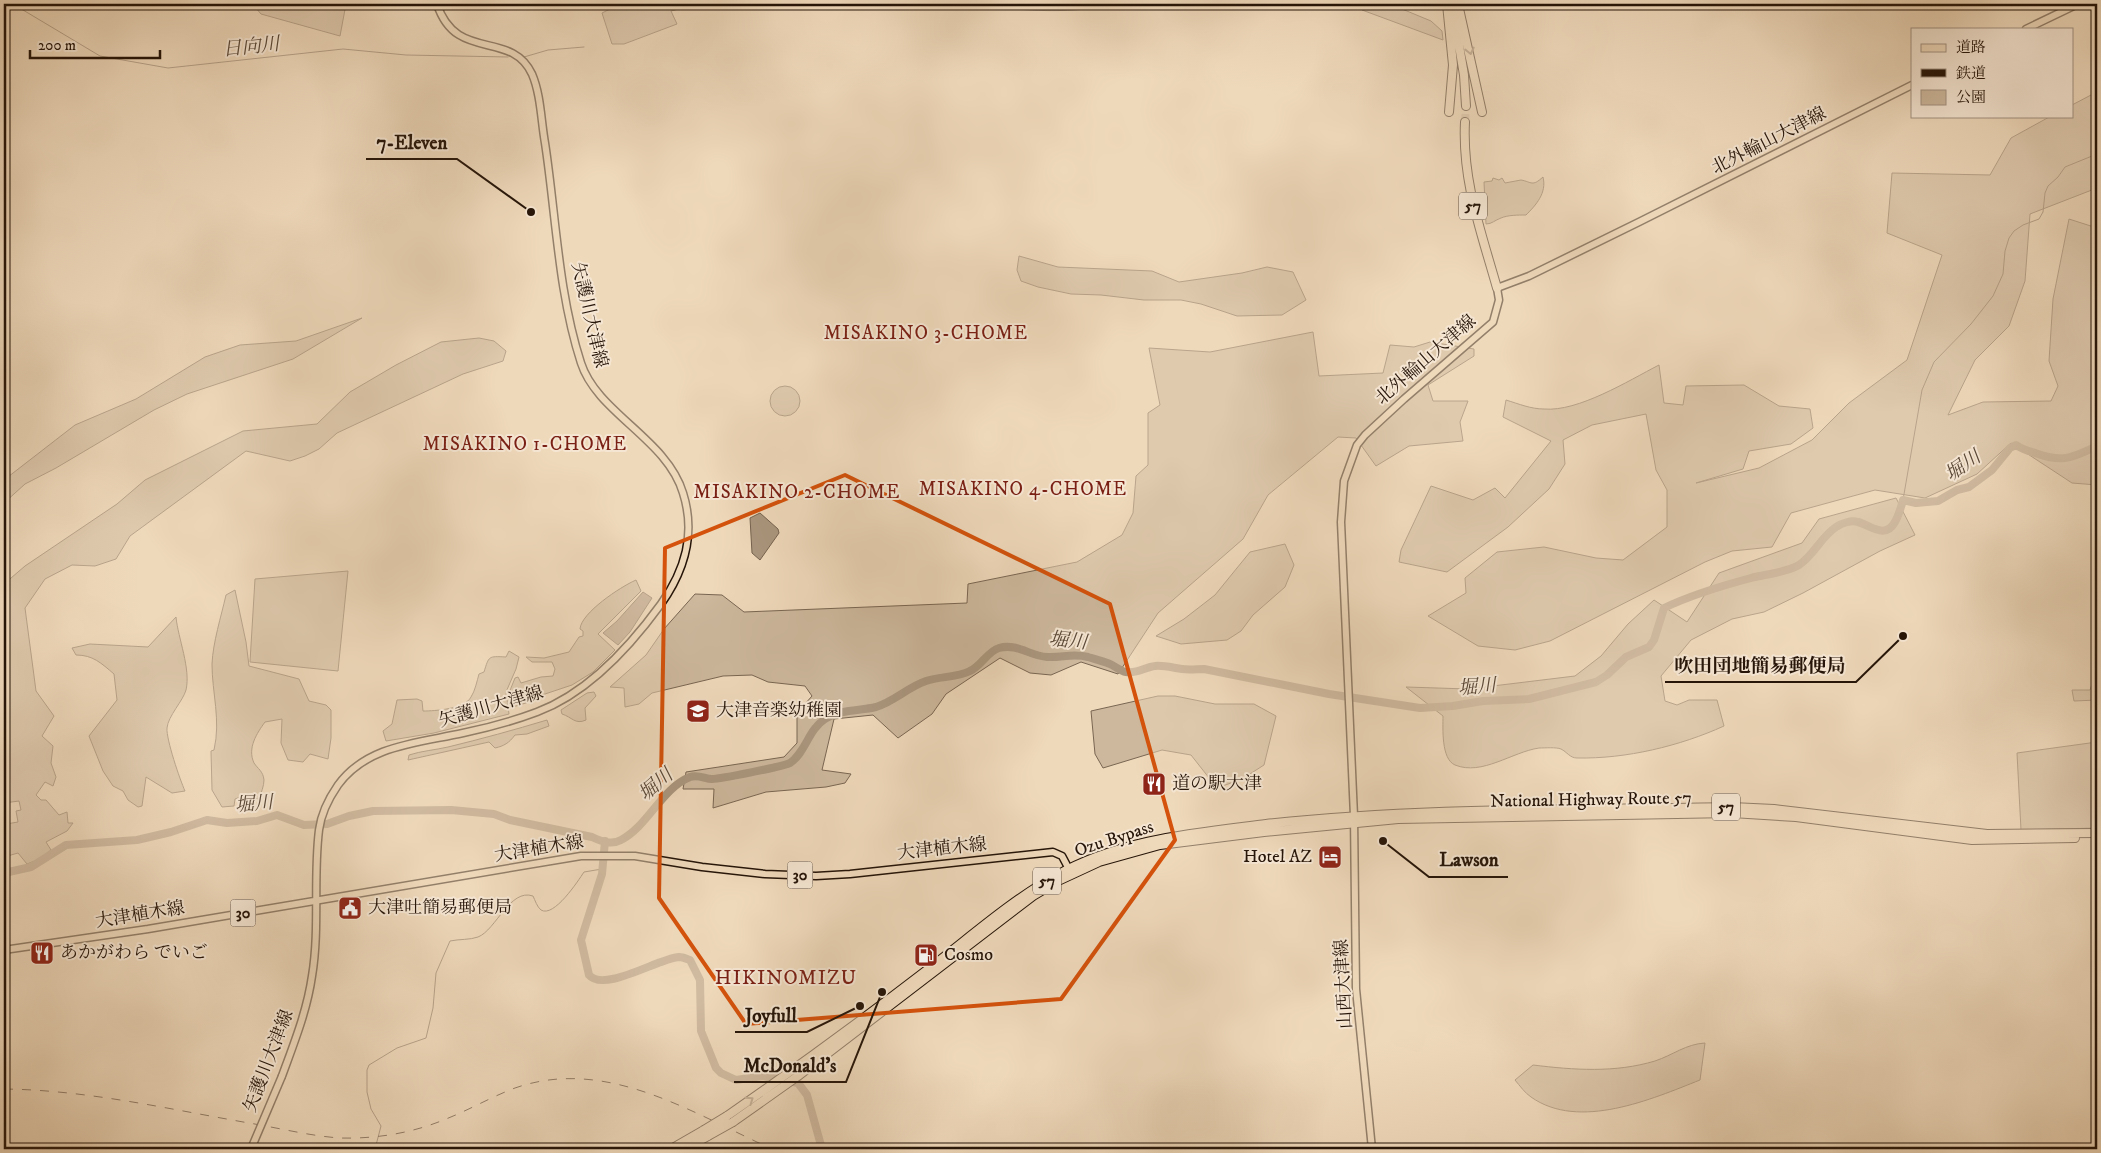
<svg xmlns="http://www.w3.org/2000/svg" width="2101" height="1153" font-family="'IM FELL DW Pica','Noto Serif JP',serif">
  <rect width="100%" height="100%" fill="#efd9bb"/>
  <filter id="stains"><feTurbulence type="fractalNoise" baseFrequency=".004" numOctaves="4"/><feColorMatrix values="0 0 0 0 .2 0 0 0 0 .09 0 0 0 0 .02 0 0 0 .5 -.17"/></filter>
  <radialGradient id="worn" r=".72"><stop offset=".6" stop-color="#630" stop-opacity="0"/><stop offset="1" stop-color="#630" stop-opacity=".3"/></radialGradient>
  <path fill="#cdb89d" stroke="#796652" d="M256,4H346L340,36L261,14L255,7Z
    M620,4H699L671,11L677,24L624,44H612L602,13Z
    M960,4H1116C1065,16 1012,9 960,4Z
    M1357,4H1390L1431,21L1442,31L1443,40L1362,10Z
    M2097,94V188L2030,214L2025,281L2009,326L1975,360L1948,415L1983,402L2051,401L2058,386L2049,361L2053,299L2069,219L2097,228V485L2072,483L2011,443L1977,474L1925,498L1875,490L1791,513L1772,547L1732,551L1705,562L1550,641L1515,650L1478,646L1428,616L1466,593L1465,578L1497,552L1544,547L1596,558L1623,560L1667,527V490L1656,470L1646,414L1592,425L1563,440L1565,464L1549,489L1508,527L1447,572L1399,562L1401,550L1431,486L1473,500L1495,488L1505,498L1551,441L1503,417L1506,400C1519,404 1531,409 1544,409C1578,412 1628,381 1659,365L1664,403L1683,405L1686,386L1744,385L1779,406L1810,409L1813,428L1791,444L1749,451L1743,469L1696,483L1759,468L1812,440L1849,403L1907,360L1942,255L1887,233L1892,173L1990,175L2011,138L2051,116H2072V105L2091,95Z
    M1543,177C1547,193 1536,205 1526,215C1518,215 1508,215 1501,218C1495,220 1492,224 1486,224L1484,182L1492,181L1493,178L1499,180L1502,178L1505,183L1521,180C1532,182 1532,187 1543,177Z
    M1019,256L1058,267L1152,271L1179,282L1242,273L1267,267L1293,272L1306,300L1282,315L1237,316L1201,304L1181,300H1144L1101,295L1071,294L1038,287L1021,281L1017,270Z
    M362,318L293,359L187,394L154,410L56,468L25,484L4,503V480L75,425L136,399L205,357L240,345L296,341Z
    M1313,332L1319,376L1383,373L1390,345L1414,347L1430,342L1474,349V356L1428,385L1433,401H1468L1460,422L1463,441L1409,446L1376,466L1356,438L1338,437L1268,495L1243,539L1158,613L1118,674L1081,662L1051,675L1030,673L1000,658L946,694L932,714L898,738L873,715L834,719L822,770L851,774L845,783L826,787L766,792L713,808L714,789H683L686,772L784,757L797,743V713L812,696L805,686L768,682L752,675L723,676L652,693L639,704L625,707L624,688L610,687L646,655L664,629L695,594L722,595L744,612L967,603L968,584L1077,562L1122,535L1133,513L1136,476L1148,465V413L1160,405L1149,348L1210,352Z
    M479,338L494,341L506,351L503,361L463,374L337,433L319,449L305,456L290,461L246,451L130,536L116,559L95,566L72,565L45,579L25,608L36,691L54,716L42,736L53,746L51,763L56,777L53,786L45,782L36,795L41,800H46L59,815L67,812L68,823H73L67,831L46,842L51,850L40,859L27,864L18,853L4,857V822L6,824L18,822L16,811L21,810L19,801L4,803V584L25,566L117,504L145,480L243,431L317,424L350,392L396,365L441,342Z
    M770 401a15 15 0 1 1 30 0a15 15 0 1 1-30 0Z
    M1896,498L1915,535L1880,551L1803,593L1764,612L1732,619L1691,640L1661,676L1665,701L1677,705L1689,700H1717L1724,726C1680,746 1626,759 1577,758C1570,758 1567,752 1561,749C1556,747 1545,748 1539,748C1512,752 1482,776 1455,765C1441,759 1443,728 1443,716L1406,687L1468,689L1575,676L1601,656L1628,624L1654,600L1687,622L1719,573L1802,543L1819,519Z
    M1285,544L1294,565L1285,587L1253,615L1241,631L1227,640L1181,644L1156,636L1184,619L1215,595L1250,552Z
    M348,571L338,671L250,662L255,579Z
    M636,580L641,591L598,634L615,650L593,672L572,685L539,696L532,701L513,707L509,693L515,678L518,677L521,683L541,677L553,676L555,669L552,662H532L526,657L544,658L569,652L579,637L583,636V631L580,629C581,613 620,587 636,580Z
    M235,590L246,642L249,666L299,679L309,701L326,705L331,710V738L328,759L310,754L303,762L288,760L281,743L282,719L265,722C257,733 247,748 254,763C258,769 263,771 264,780C264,786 261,793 259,799L243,796L235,799L234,806L222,807L212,790L211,751L214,750C221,720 212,693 212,664C213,642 221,617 226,595Z
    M176,617C178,638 191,669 186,690C183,701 168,716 167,728C166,739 180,780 185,791L172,793L146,777L142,806L138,807L128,800L123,791L113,786L103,771L89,736L117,700L114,674C101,663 93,655 76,655L72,648L90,644L148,647Z
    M509,651L519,657L516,669L506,692L509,714L434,733L386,741L383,731L392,724L397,700L417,699L422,701L423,711C435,711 465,709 471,697C475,691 477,681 479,674L484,672C489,656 488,656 506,657Z
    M2095,675H2097V700L2074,701L2072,690H2090Z
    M594,692L596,696L585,708L586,720C575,725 572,717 562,714L561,710L587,693Z
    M1158,696H1175L1215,704H1254L1276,716L1264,765L1242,779L1217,788L1191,755L1162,750L1103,768L1095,754L1091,711Z
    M547,720L549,726L527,734L515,735C509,743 504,746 495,748L489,742L408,760L409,755C421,751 435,750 448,747C481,739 514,730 547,720Z
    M2097,742V826L2096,828L2021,830L2017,753Z
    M1705,1043L1700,1080C1652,1099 1579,1131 1531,1097C1525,1093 1520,1086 1515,1080L1533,1065C1574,1070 1615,1073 1655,1061C1673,1055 1686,1044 1705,1043Z"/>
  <path fill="#aa967e" stroke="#75624f" d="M760,513L778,529L779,533L760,560L752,553L750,518Z
    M643,592L652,598L630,632L618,645L603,633L617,621Z"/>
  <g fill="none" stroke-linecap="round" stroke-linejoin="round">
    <path stroke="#75624f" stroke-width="1" d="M13,4L100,56L168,68L343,49L406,55L508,57
      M524,57L548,50L584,47
      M1903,500L1922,390L1934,362L1971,324L1993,296L2003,274L2005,251L2009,238L2014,231L2023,225L2039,219L2043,212L2045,193L2048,186L2058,177L2065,167L2097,154
      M375,1149L381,1126L371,1109L367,1092V1070L369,1065L397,1048L426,1038L433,1008L436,973L450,941C459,939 470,940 478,937C496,930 510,888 533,896C535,900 537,907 541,910C554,918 578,881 584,872L602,869"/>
    <path stroke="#aa967e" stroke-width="8" d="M605,841L602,874L581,940L589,975C604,993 659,958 679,957C683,957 687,959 690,960L700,980L701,1031L716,1068L721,1073L736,1080L763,1076L798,1083L807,1095L822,1149
      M4,873L31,867L66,845L137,840L171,832L207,820L227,823L257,821L277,815L304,825L327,824L349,816L373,811L451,810L494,814L510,820L592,837C600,841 612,845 621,840C648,826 662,788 690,777C698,774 705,779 712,779C720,779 785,766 790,763C806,752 808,730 825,719C841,709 859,711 876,707C895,701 908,687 926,681C940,676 956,678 970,671C981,666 988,651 999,648C1017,643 1030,656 1047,657C1062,658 1072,653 1088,657C1095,659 1103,661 1110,664C1115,666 1120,671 1126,672C1138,674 1145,667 1155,666C1163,665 1174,668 1182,669C1189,670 1197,669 1204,669L1329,694L1420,708L1453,706L1483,701L1529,699L1596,682L1607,675L1626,657L1649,647L1654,640L1664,608C1691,595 1721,586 1751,578C1766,574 1785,573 1799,565C1814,555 1821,537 1836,527C1842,523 1851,520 1858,522C1870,525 1885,540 1895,522C1899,515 1901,507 1903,500L1916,503L1938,501L1957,490L1969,487L1992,470L2010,448L2016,445C2023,450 2029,451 2038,454C2064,463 2073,457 2097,446"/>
    <path stroke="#d1bba0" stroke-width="8" stroke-dasharray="8 4" stroke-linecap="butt" d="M1465,122L1466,106"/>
    <g stroke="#251408" stroke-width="9">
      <path id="major" d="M2026,29L2078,4
        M4,950L148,929L581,856H635L702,867L765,874L816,876L850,874L1053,852L1062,856L1071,873
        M282,1076C294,1043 307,1011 312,976C320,928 313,878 319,830C321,814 329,798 338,785C367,745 418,743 463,733C487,728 513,721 537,712C588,693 629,648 661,604C685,570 696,534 683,493C667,439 597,413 581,363C558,292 556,215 545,143C541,121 541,95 532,74C511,29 456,63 437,4
        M1372,1149L1356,989L1354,816L1341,522L1344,481L1357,445L1365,435L1404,399L1493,322L1499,300L1497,288L1529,276L1639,222L1912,85"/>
    </g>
    <g stroke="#251408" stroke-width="10">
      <path id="highway" d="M1447,4L1453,65L1449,112
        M1452,4L1464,75L1466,106
        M1458,4L1482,112
        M1465,122C1462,181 1481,231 1497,288
        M727,1116C795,1069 862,1020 927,970C968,939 1009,902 1055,876C1120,839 1194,833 1266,824C1421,807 1577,810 1732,807L1774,809L1987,834L2097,833
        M733,1122L798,1076L1033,896L1058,881L1099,862L1160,845L1264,832L1398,819L1732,813L1796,817L1972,840L2075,838
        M671,1149L704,1130
        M685,1149L708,1136"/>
    </g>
    <use href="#major" stroke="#efd9bb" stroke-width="6"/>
    <use href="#highway" stroke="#efd9bb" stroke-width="8"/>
    <path stroke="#251408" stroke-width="1" stroke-dasharray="9 9" stroke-linecap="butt" d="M4,1089C87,1090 168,1109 249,1123C279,1128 310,1136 340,1138C376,1139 413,1133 446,1119C469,1110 491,1097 515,1088C606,1056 692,1113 772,1149
      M1442,1149L1603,1144L1635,1145L1663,1149"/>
    <g stroke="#251408" stroke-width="9" stroke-linecap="butt">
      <path id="major-bridge" d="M251,1149L282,1076"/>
    </g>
    <g stroke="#251408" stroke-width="10" stroke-linecap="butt">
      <path id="highway-bridge" d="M704,1130L727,1116
        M708,1136L733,1122"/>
    </g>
    <use href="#major-bridge" stroke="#efd9bb" stroke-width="6"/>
    <use href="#highway-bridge" stroke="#efd9bb" stroke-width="8"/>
  </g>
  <defs><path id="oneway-chevron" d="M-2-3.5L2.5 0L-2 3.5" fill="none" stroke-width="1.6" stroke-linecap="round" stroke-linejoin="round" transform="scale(1.25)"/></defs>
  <g stroke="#94806a">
    <use href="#oneway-chevron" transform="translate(1470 51) rotate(77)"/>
    <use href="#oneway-chevron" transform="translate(750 1100) rotate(-35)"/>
  </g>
  <path d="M0 0H2101V1153H0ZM845,475L1110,604L1175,840L1061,999L746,1024L659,898L665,548Z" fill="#efd9bb" fill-opacity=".55" fill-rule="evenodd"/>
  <path fill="none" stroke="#d4520c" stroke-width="4" stroke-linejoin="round" d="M845,475L1110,604L1175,840L1061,999L746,1024L659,898L665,548Z"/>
  <defs>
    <g id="school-square" transform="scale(1.25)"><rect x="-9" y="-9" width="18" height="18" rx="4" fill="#8f2418" stroke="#f5e6d3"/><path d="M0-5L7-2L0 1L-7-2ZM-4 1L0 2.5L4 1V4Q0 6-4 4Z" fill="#fff"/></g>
    <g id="restaurant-square" transform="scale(1.25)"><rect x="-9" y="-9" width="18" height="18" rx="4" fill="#8f2418" stroke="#f5e6d3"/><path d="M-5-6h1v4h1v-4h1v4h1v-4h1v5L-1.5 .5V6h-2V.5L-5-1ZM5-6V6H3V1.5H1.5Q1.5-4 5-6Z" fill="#fff"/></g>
    <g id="hotel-square" transform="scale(1.25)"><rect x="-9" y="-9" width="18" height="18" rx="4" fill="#8f2418" stroke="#f5e6d3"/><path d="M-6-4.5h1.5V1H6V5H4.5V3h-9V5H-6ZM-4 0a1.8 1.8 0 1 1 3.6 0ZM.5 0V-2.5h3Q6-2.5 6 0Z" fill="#fff"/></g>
    <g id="civic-square" transform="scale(1.25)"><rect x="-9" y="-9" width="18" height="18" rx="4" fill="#8f2418" stroke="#f5e6d3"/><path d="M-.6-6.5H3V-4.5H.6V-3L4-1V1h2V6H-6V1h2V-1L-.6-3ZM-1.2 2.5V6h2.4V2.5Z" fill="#fff"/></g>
    <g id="fuel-square" transform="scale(1.25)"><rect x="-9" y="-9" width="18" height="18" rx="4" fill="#8f2418" stroke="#f5e6d3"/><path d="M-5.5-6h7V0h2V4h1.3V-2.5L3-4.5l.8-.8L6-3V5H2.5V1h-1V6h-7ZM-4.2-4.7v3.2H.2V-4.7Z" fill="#fff"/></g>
  </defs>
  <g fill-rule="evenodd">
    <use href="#school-square" x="698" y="711"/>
    <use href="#restaurant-square" x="1154" y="784"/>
    <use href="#hotel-square" x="1330" y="857"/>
    <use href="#civic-square" x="350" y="908"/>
    <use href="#restaurant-square" x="42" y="953"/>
    <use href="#fuel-square" x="926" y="955"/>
  </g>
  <g text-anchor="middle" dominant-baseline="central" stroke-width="4" stroke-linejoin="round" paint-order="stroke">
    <g fill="#f5e6d3" stroke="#635345" stroke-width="1">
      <rect x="1459" y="192.5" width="28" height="27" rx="4"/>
      <rect x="1712" y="793.5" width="28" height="27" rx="4"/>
      <rect x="787.5" y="861.5" width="25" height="27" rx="4"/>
      <rect x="1033" y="867.5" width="28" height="27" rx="4"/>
      <rect x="230.5" y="899.5" width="25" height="27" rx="4"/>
    </g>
    <g font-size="16" font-weight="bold" fill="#251408">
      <text x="1473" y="206">57</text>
      <text x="1726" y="807">57</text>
      <text x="800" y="875">30</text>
      <text x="1047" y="881">57</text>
      <text x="243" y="913">30</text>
    </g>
    <g font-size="18" fill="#251408" stroke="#f5e6d3">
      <text transform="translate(1769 141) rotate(-27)">北外輪山大津線</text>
      <text transform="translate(589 315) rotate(77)">矢護川大津線</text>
      <text transform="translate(1426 360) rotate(-41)">北外輪山大津線</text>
      <text transform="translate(491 707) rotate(-16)">矢護川大津線</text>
      <text transform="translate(1591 800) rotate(-1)">National Highway Route 57</text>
      <text transform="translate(1114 839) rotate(-18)">Ozu Bypass</text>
      <text transform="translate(539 849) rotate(-9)">大津植木線</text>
      <text transform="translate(942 849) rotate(-6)">大津植木線</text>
      <text transform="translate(140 915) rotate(-9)">大津植木線</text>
      <text transform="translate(1344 984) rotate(-93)">山西大津線</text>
      <text transform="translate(269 1061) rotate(-69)">矢護川大津線</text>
    </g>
    <g font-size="18" fill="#251408" stroke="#f5e6d3" text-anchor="start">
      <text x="716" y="711">大津音楽幼稚園</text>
      <text x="1172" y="784">道の駅大津</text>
      <text x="1312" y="857" text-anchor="end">Hotel AZ</text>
      <text x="368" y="908">大津吐簡易郵便局</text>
      <text x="60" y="953">あかがわら でいご</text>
      <text x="944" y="955">Cosmo</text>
    </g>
    <g font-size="19" font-style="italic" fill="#5a4837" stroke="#f5e6d3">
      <text transform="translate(251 47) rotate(-6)">日向川</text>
      <text transform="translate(1963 466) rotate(-35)">堀川</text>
      <text transform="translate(1068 641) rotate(6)">堀川</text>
      <text transform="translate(1477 687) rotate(-5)">堀川</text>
      <text transform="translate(656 785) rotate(-41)">堀川</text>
      <text transform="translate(254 804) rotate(-5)">堀川</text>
    </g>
    <g font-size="19" letter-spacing="1" fill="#7a1f14" stroke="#f5e6d3">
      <text x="926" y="333">MISAKINO 3-CHOME</text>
      <text x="525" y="444">MISAKINO 1-CHOME</text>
      <text x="1023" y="489">MISAKINO 4-CHOME</text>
      <text x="797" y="492">MISAKINO 2-CHOME</text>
    </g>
    <g font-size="20" letter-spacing="1" fill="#7a1f14" stroke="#f5e6d3">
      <text x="786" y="978">HIKINOMIZU</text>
    </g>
  </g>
  <path fill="none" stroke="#251408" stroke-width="2" d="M531 212L457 159H366M1903 636L1856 682H1665M1383 841L1429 877H1508M860 1006L807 1032H735M882 992L846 1082H734"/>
  <g fill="#251408" stroke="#f5e6d3" stroke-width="2">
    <circle cx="531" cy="212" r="5"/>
    <circle cx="1903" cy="636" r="5"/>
    <circle cx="1383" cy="841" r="5"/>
    <circle cx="860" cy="1006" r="5"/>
    <circle cx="882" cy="992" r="5"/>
  </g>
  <g font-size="19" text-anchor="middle" font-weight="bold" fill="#251408" stroke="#f5e6d3" stroke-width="4" stroke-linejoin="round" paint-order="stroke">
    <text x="412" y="149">7-Eleven</text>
    <text x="1760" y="672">吹田団地簡易郵便局</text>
    <text x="1469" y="866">Lawson</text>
    <text x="771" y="1022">Joyfull</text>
    <text x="790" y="1072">McDonald's</text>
  </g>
  <rect width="2101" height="1153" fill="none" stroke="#efd9bb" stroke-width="20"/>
  <rect x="5" y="5" width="2091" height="1143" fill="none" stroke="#251408" stroke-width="2.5"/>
  <rect x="10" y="10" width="2081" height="1133" fill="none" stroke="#251408"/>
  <rect x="1911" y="28" width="162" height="90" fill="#f5e6d3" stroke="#a29282"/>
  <rect x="1921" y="44" width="25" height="8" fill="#efd9bb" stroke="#a29282"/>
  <text x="1956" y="52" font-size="15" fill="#251408">道路</text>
  <rect x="1921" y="69" width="25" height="8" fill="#251408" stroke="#a29282"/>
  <text x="1956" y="78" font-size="15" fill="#251408">鉄道</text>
  <rect x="1921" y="90" width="25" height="15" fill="#cdb89d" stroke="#a29282"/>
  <text x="1956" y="102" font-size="15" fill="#251408">公園</text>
  <path d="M30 50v8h130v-8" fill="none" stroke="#251408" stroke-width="2.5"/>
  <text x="38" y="50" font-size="15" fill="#251408" stroke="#f5e6d3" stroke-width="4" paint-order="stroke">200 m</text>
  <rect width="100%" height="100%" filter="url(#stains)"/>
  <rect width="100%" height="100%" fill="url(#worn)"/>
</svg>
